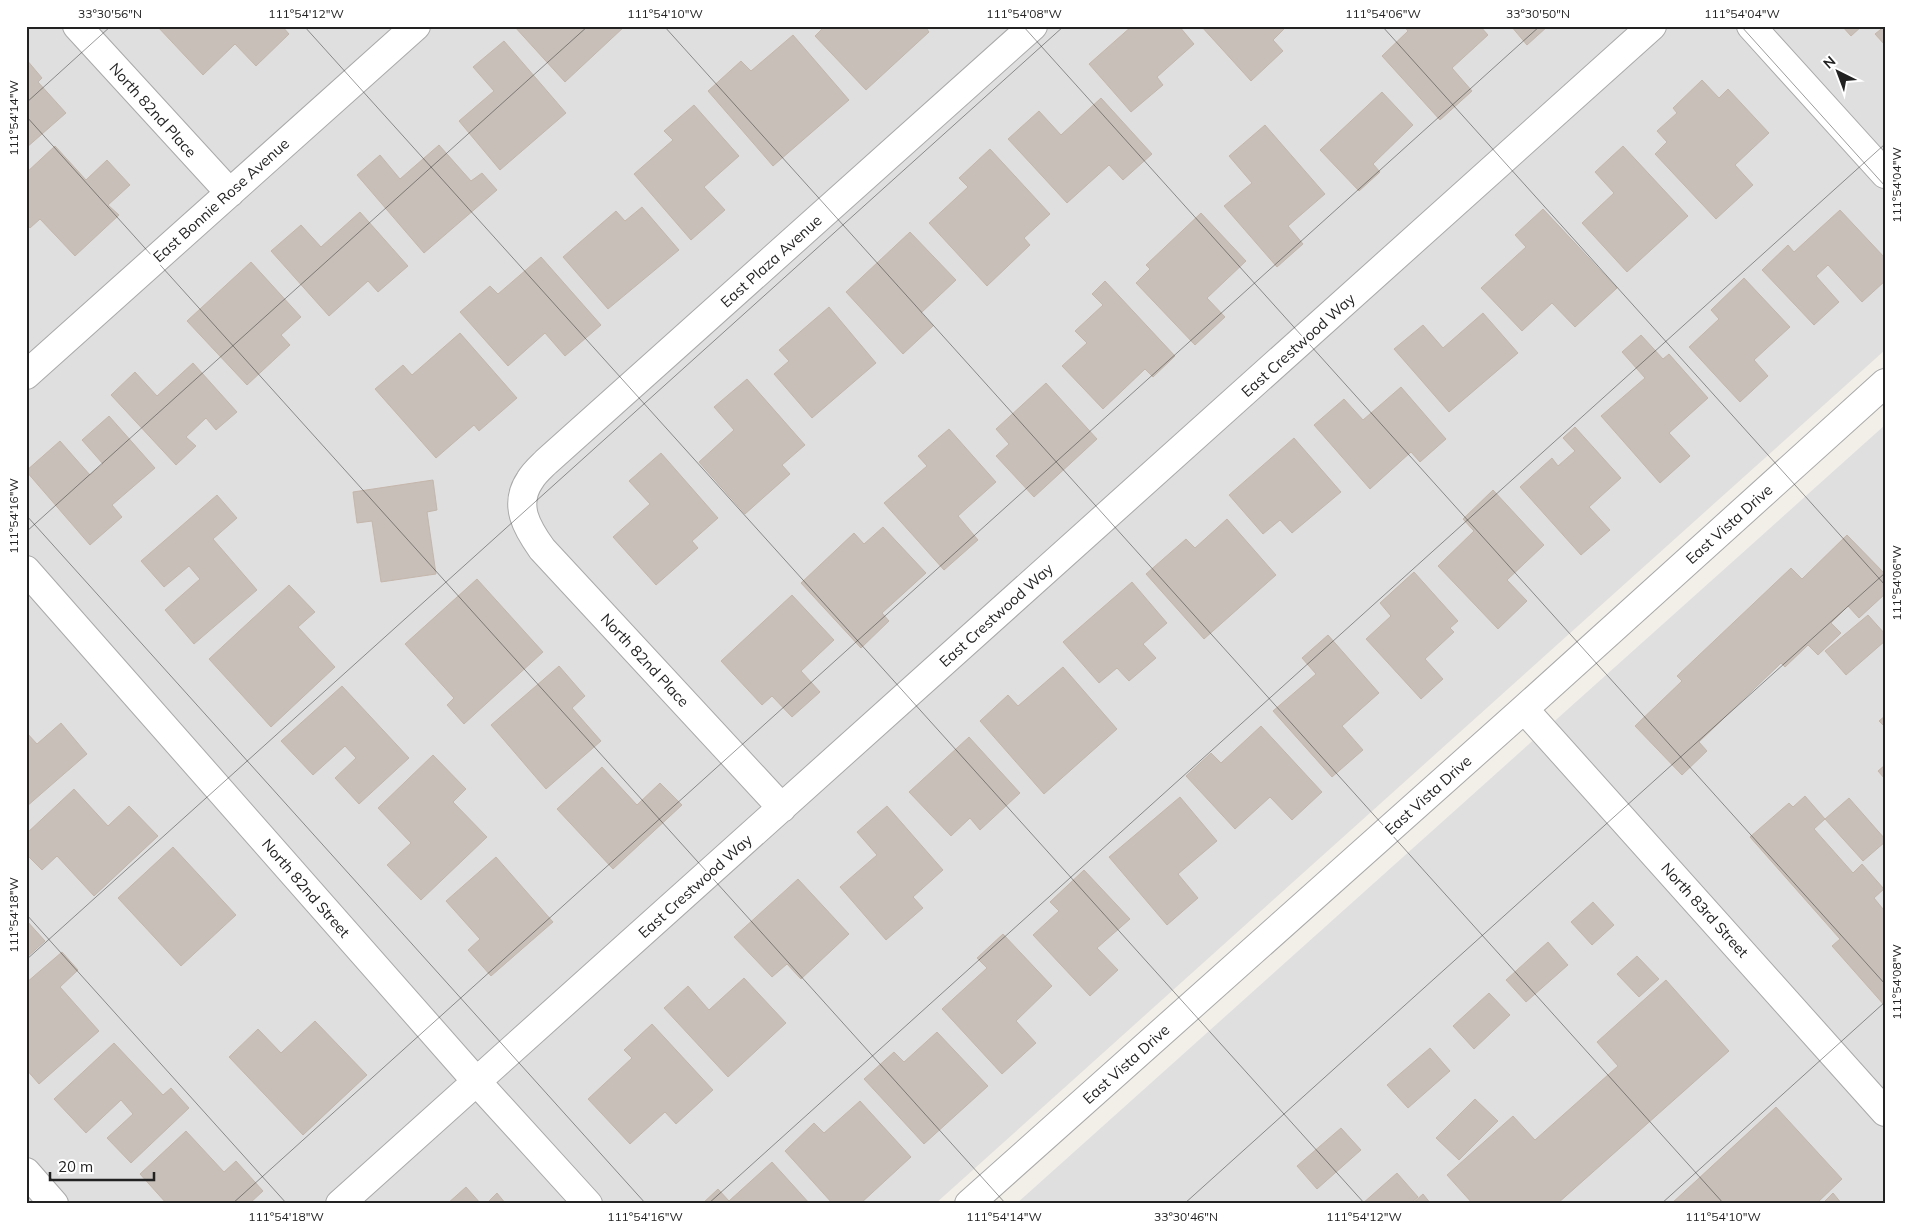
<svg xmlns="http://www.w3.org/2000/svg" width="1911" height="1230" font-family="Mulish,sans-serif">
  <rect width="100%" height="100%" fill="#f2efe9"/>
  <path fill="#e0dfdf" d="M26,26H1885V350L935,1204H26Z
    M1885,425V1204H1016Z"/>
  <path fill="#c7bfb8" stroke="#c4b6ab" d="M157,26H282L289,34L256,66L235,44L203,75Z
    M514,26H625L565,82Z
    M825,26H925L929,32L866,90L815,36Z
    M1132,26H1179L1194,44L1157,77L1163,85L1131,112L1089,64Z
    M1201,26H1287L1273,40L1283,51L1251,81Z
    M1404,26H1480L1488,35L1452,68L1472,91L1440,120L1382,56L1408,31Z
    M1511,26H1548L1527,45Z
    M1842,26H1862L1851,36Z
    M1885,26V45L1875,34Z
    M793,35L849,100L773,166L708,91L741,61L751,71Z
    M504,41L566,113L500,170L459,121L494,91L473,67Z
    M26,59L42,78L38,82L66,113L26,148Z
    M1702,80L1719,98L1728,89L1769,133L1735,165L1753,185L1716,219L1655,154L1667,142L1657,131L1677,113L1673,108Z
    M1382,92L1413,125L1373,164L1380,172L1359,191L1320,150Z
    M1101,98L1152,154L1123,180L1109,165L1067,203L1008,139L1039,111L1061,135Z
    M694,105L739,156L704,187L725,210L691,240L634,174L673,140L664,131Z
    M1265,125L1325,194L1288,226L1303,244L1277,267L1224,206L1252,183L1229,156Z
    M439,145L471,181L482,173L497,190L424,253L357,175L380,155L400,179Z
    M55,146L86,180L107,160L130,185L108,205L119,215L75,256L40,219L30,228L26,224V173Z
    M1623,146L1688,216L1627,272L1582,223L1614,193L1595,172Z
    M990,149L1050,214L1024,238L1030,245L987,286L929,223L968,187L959,178Z
    M642,207L679,250L608,309L563,257L616,211L625,221Z
    M1543,209L1617,288L1575,327L1552,303L1522,331L1481,288L1526,247L1515,235Z
    M1840,210L1885,258V281L1862,302L1828,265L1816,276L1839,302L1814,325L1762,270L1788,245L1794,252Z
    M360,212L408,266L378,292L368,281L329,316L271,251L301,225L321,247Z
    M1201,213L1246,261L1207,298L1225,317L1195,345L1136,283L1150,269L1146,265Z
    M910,232L956,280L921,313L933,326L903,354L846,292Z
    M541,257L601,325L565,356L545,333L508,366L460,312L490,286L498,294Z
    M251,262L301,317L281,335L290,345L247,385L187,321Z
    M1744,278L1790,327L1754,360L1768,376L1740,402L1689,347L1719,319L1711,310Z
    M1105,281L1175,356L1153,377L1145,369L1103,409L1062,366L1087,343L1075,331L1103,305L1092,294Z
    M829,307L876,363L812,418L774,374L789,361L779,350Z
    M1483,313L1518,353L1449,412L1394,349L1423,325L1443,348Z
    M460,333L517,398L479,431L474,425L436,458L375,389L403,365L412,375Z
    M1641,335L1663,359L1669,354L1708,398L1669,433L1690,456L1660,483L1601,416L1645,378L1622,352Z
    M193,363L237,412L216,430L206,418L186,437L196,446L176,465L111,395L135,372L157,396Z
    M747,379L805,445L782,465L790,474L745,514L699,462L734,430L714,407Z
    M1046,383L1097,439L1034,497L996,456L1009,444L996,429Z
    M1401,387L1446,439L1420,462L1411,452L1370,489L1314,425L1344,399L1363,420Z
    M109,416L155,468L112,505L122,517L90,545L26,471L60,441L90,475L103,464L82,440Z
    M1575,427L1621,478L1589,507L1610,530L1581,555L1520,487L1552,458L1558,466L1575,451L1563,438Z
    M949,429L996,482L958,516L978,540L944,570L884,503L927,466L918,456Z
    M1294,438L1341,492L1292,533L1280,520L1263,534L1229,495Z
    M661,453L718,518L692,541L698,548L656,585L613,537L650,504L629,481Z
    M433,480L437,510L427,512L436,574L381,582L372,521L357,523L353,492Z
    M1493,490L1544,545L1507,580L1527,601L1498,629L1438,566L1474,531L1463,519Z
    M217,495L237,518L213,539L257,590L194,644L165,610L200,579L189,566L164,587L141,561Z
    M1227,519L1276,575L1204,639L1146,574L1186,539L1195,548Z
    M883,527L926,573L882,613L889,621L861,648L801,583L854,533L864,544Z
    M1847,535L1885,574V594L1859,618L1848,606L1831,623L1841,633L1818,655L1808,645L1785,667L1781,663L1699,742L1707,751L1682,775L1635,726L1682,681L1677,676L1791,568L1802,579Z
    M1414,572L1458,621L1450,628L1454,632L1425,659L1443,679L1421,699L1366,639L1391,616L1380,603Z
    M477,579L543,652L464,724L447,705L454,698L405,644Z
    M1132,582L1167,623L1143,644L1156,658L1129,681L1117,668L1099,683L1063,642Z
    M289,585L315,612L298,627L335,667L271,727L209,659Z
    M792,595L834,640L801,671L820,692L792,717L772,696L762,705L721,661Z
    M1868,615L1885,634V641L1846,675L1825,651Z
    M1328,635L1379,693L1342,726L1363,750L1332,777L1273,711L1316,674L1302,658Z
    M559,666L585,696L572,708L601,741L546,789L491,725Z
    M1063,667L1117,729L1044,794L980,721L1008,695L1018,706Z
    M342,686L409,758L359,804L335,778L356,758L345,746L313,775L281,741Z
    M1885,716V727L1879,721Z
    M61,723L87,754L26,807V732L37,744Z
    M1261,726L1322,792L1292,820L1270,797L1235,829L1186,776L1211,753L1221,763Z
    M969,737L1020,793L980,830L970,818L951,836L909,792Z
    M433,755L466,789L453,802L487,837L421,900L387,865L411,843L378,808Z
    M1885,765V779L1878,771Z
    M602,767L637,805L660,783L682,805L613,869L557,809Z
    M74,789L108,826L129,806L158,836L94,896L57,856L42,870L26,854V834Z
    M1805,796L1825,819L1814,829L1853,873L1862,864L1884,889L1874,898L1883,909L1885,907V1006L1832,946L1840,939L1750,837L1789,803L1793,807Z
    M1180,797L1217,841L1178,874L1198,898L1167,925L1109,857Z
    M1849,798L1885,839V842L1863,861L1825,819Z
    M887,806L943,870L913,897L923,908L886,940L840,887L877,855L857,832Z
    M173,847L236,915L181,966L118,898Z
    M496,857L553,922L491,976L468,950L480,939L446,901Z
    M1084,870L1130,919L1097,948L1118,970L1090,996L1033,935L1059,911L1050,902Z
    M798,879L849,934L801,979L787,964L772,977L734,937Z
    M1593,902L1614,925L1592,945L1571,922Z
    M26,920L45,941L26,958Z
    M1003,934L1052,986L1016,1021L1036,1043L1002,1074L942,1009L987,968L977,958Z
    M1548,942L1568,965L1526,1002L1506,980Z
    M62,952L78,970L60,987L99,1031L39,1084L26,1069V983Z
    M1637,956L1659,979L1639,997L1617,974Z
    M744,978L786,1023L728,1077L664,1008L688,986L709,1010Z
    M1666,980L1729,1051L1557,1204H1473L1447,1175L1513,1116L1535,1140L1618,1066L1597,1042Z
    M1489,993L1510,1015L1474,1049L1453,1026Z
    M315,1021L367,1075L303,1135L229,1057L258,1029L281,1053Z
    M652,1024L713,1090L676,1124L665,1112L630,1144L588,1099L632,1058L624,1050Z
    M937,1032L988,1086L924,1144L864,1079L894,1052L904,1062Z
    M114,1043L163,1095L171,1088L189,1108L131,1163L107,1138L133,1114L121,1100L86,1133L54,1099Z
    M1430,1048L1450,1071L1408,1108L1387,1085Z
    M1475,1099L1498,1121L1459,1160L1436,1138Z
    M860,1101L911,1157L860,1204H833L785,1151L814,1123L824,1133Z
    M1776,1107L1842,1179L1816,1204H1671Z
    M1341,1128L1361,1150L1317,1189L1297,1166Z
    M186,1131L224,1172L236,1161L263,1191L249,1204H167L140,1174Z
    M772,1162L810,1204H702L718,1189L729,1201Z
    M1397,1173L1418,1197L1410,1204H1362Z
    M466,1187L481,1204H447Z
    M497,1193L506,1204H486Z
    M1833,1193L1842,1204H1822Z
    M1423,1194L1431,1204H1412Z"/>
  <g fill="none" stroke-linecap="round" stroke-linejoin="round">
    <g stroke="#a9a9a9" stroke-width="30">
      <path id="minor" d="M77,26L230,193
        M1751,26L1885,174
        M26,375L416,26
        M26,570L477,1082L588,1204
        M1524,709L1885,1112
        M782,808L542,549C527,528 513,505 530,480C534,473 541,467 546,462L1033,26
        M26,1172L54,1204
        M340,1204L1652,26
        M969,1204L1524,709L1885,383"/>
    </g>
    <use href="#minor" stroke="#fff" stroke-width="28"/>
  </g>
  <path fill="none" stroke="#222" stroke-width="1" stroke-opacity="0.45" d="M304,26L1365,1204M664,26L1724,1204M1023,26L1885,984M1382,26L1885,585M1741,26L1885,186M26,103L111,26M26,116L1006,1204M26,515L646,1204M26,532L588,26M26,914L287,1204M26,960L1064,26M232,1204L1540,26M708,1204L1885,144M1184,1204L1885,573M1661,1204L1885,1002"/>
  <g text-anchor="middle" dominant-baseline="central" stroke-width="5" stroke-linejoin="round" paint-order="stroke">
    <g font-size="15" fill="#222" stroke="#fff">
      <text transform="translate(153 110) rotate(48)">North 82nd Place</text>
      <text transform="translate(221 200) rotate(-42)">East Bonnie Rose Avenue</text>
      <text transform="translate(771 261) rotate(-42)">East Plaza Avenue</text>
      <text transform="translate(1298 345) rotate(-42)">East Crestwood Way</text>
      <text transform="translate(1729 524) rotate(-42)">East Vista Drive</text>
      <text transform="translate(996 615) rotate(-42)">East Crestwood Way</text>
      <text transform="translate(645 660) rotate(47)">North 82nd Place</text>
      <text transform="translate(1428 795) rotate(-42)">East Vista Drive</text>
      <text transform="translate(695 886) rotate(-42)">East Crestwood Way</text>
      <text transform="translate(306 888) rotate(49)">North 82nd Street</text>
      <text transform="translate(1705 910) rotate(48)">North 83rd Street</text>
      <text transform="translate(1126 1064) rotate(-42)">East Vista Drive</text>
    </g>
  </g>
  <rect width="1911" height="1230" fill="none" stroke="#ffffff" stroke-width="55"/>
  <g transform="translate(1838 72) rotate(318)" stroke="#ffffff" stroke-width="4" paint-order="stroke">
  <path d="M0-4L9 19L0 12L-9 19Z" fill="#222222"/>
  <text y="-8" font-size="14" font-weight="bold" text-anchor="middle" fill="#222222">N</text>
  </g>
  <path d="M50 1172v8h104v-8" fill="none" stroke="#222222" stroke-width="2.5"/>
  <text x="58" y="1172" font-size="15" fill="#222222" stroke="#ffffff" stroke-width="4" paint-order="stroke">20 m</text>
  <rect x="28" y="28" width="1856" height="1174" fill="none" stroke="#222" stroke-width="2"/>
  <g font-size="12" text-anchor="middle" fill="#222">
    <text x="110" y="18">33°30'56"N</text>
    <text x="306" y="18">111°54'12"W</text>
    <text x="665" y="18">111°54'10"W</text>
    <text x="1024" y="18">111°54'08"W</text>
    <text x="1383" y="18">111°54'06"W</text>
    <text x="1538" y="18">33°30'50"N</text>
    <text x="1742" y="18">111°54'04"W</text>
    <text transform="translate(14 118) rotate(-90)" y="4">111°54'14"W</text>
    <text transform="translate(1897 185) rotate(-90)" y="4">111°54'04"W</text>
    <text transform="translate(14 516) rotate(-90)" y="4">111°54'16"W</text>
    <text transform="translate(1897 583) rotate(-90)" y="4">111°54'06"W</text>
    <text transform="translate(14 915) rotate(-90)" y="4">111°54'18"W</text>
    <text transform="translate(1897 982) rotate(-90)" y="4">111°54'08"W</text>
    <text x="286" y="1221">111°54'18"W</text>
    <text x="645" y="1221">111°54'16"W</text>
    <text x="1004" y="1221">111°54'14"W</text>
    <text x="1186" y="1221">33°30'46"N</text>
    <text x="1364" y="1221">111°54'12"W</text>
    <text x="1723" y="1221">111°54'10"W</text>
  </g>
</svg>
